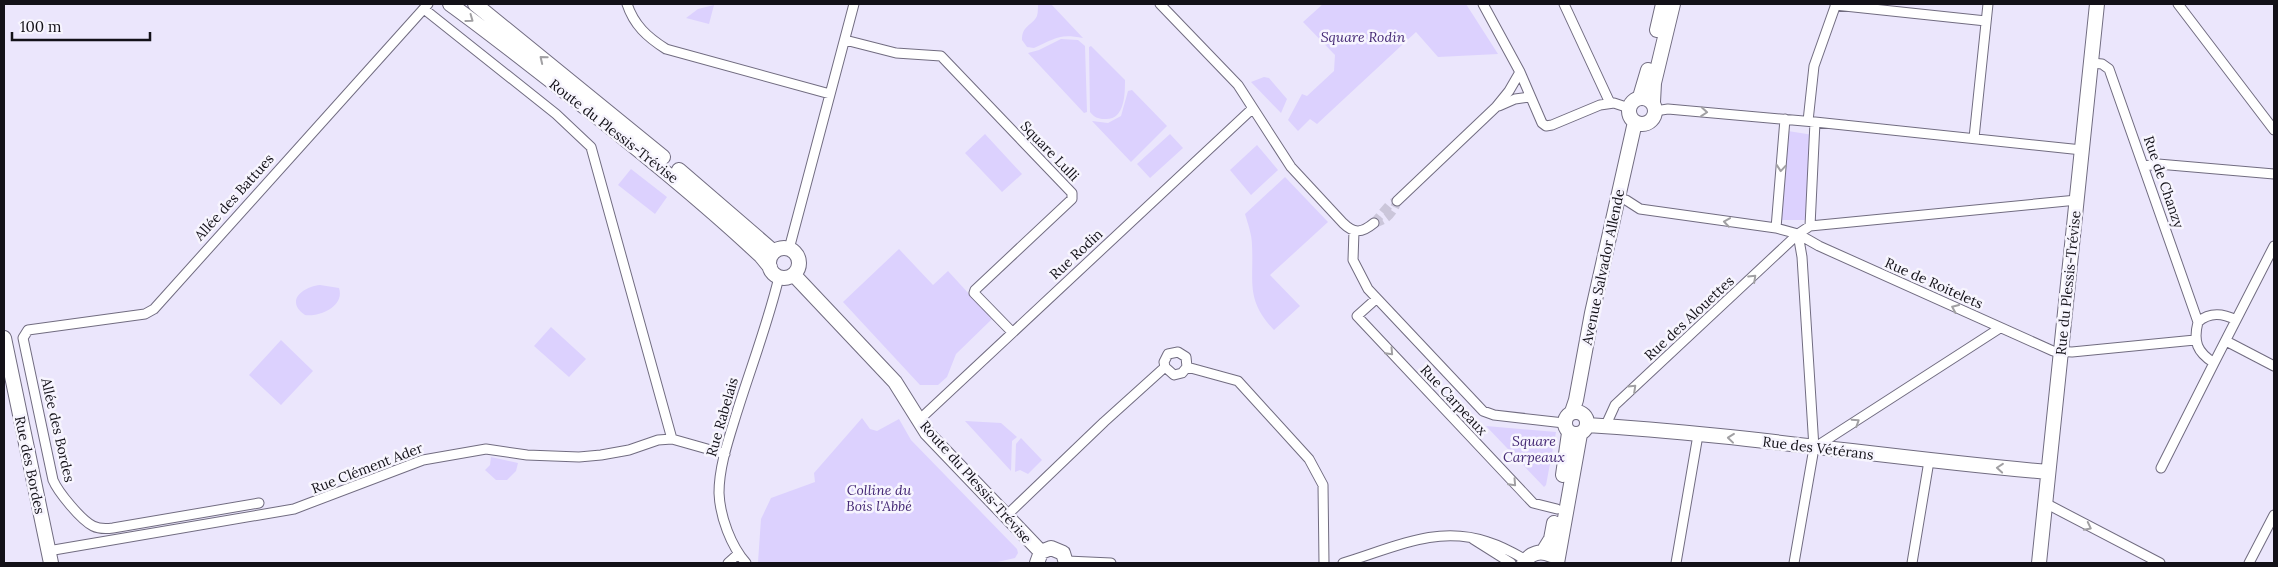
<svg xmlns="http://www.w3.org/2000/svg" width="2278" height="567" font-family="Lora,serif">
  <rect width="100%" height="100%" fill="#ebe6fc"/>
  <path fill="#dcd1fe" d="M1038,4H1051L1083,38C1058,33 1055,39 1034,48L1027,47L1022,40C1022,25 1032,26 1037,16C1038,13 1038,7 1038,4Z
    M1323,4H1466L1498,54L1438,57L1416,32L1317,124L1310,119L1298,131L1288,120L1302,94L1307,96L1334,71L1335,55L1303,22Z
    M714,5L709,24L686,18L698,9Z
    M1061,39L1078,40L1085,46L1087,112L1084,113L1028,53L1039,50Z
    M1091,46L1125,80C1125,94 1125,121 1104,119C1098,119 1094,117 1090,112L1089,47Z
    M1264,77L1269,78L1287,99L1281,113L1251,82Z
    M1132,90L1167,126L1131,162L1092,121L1108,123L1121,116L1128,91Z
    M1788,131L1813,135L1808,220H1779Z
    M985,134L1022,174L1002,192L965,153Z
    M1170,134L1183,148L1150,178L1137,164Z
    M1257,145L1278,170L1251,195L1230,170Z
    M631,169L667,197L655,214L618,185Z
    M1285,177L1328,222L1270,275L1300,306L1274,330C1245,299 1254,282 1252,245C1252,235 1248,224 1245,214Z
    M899,249L933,285L948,271L992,319L956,354L947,377L938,385H920L843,302Z
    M320,285L339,288C345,306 320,317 305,315C285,301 302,287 320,285Z
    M551,327L586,359L569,377L534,346Z
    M281,340L313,371L281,405L249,375Z
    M862,418L870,429L877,431L899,419L911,440L1017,549L1018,553L1015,558L993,563L758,562L761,519L771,498L815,482L814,473Z
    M965,421L1001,423L1017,437L1012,441L1011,471Z
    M1486,426L1556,432L1546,485L1544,487Z
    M1021,438L1042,460L1028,474L1020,470L1015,472L1016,444Z
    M491,457L518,463L516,471L507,480H496L485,470L490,465Z"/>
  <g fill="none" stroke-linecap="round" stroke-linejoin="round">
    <path stroke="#cbc6da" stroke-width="9" stroke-dasharray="9 4.5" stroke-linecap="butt" d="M1374,223C1386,221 1394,212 1397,201
      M1374,223L1390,204L1397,201"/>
    <g stroke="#716c80" stroke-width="11">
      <path id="street" d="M627,4C634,25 647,37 666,49L830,94
        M1160,4L1238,85L1291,167L1343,223C1354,234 1362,233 1374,223
        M1483,4L1520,72L1542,123L1546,126L1552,125L1600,105L1614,103L1629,108
        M1564,4L1610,103
        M2178,4L2274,130
        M1835,5L1986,21
        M424,9L556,114L591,147L672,439
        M845,40L896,53L941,56L1072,193V199L975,290L974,293L1012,332
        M2092,63L2102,64L2109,69L2198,322
        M1499,106L1515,99L1530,97
        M1655,111L1668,109L1815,122L2082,150
        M1808,121L1814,66L1836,4
        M1974,138L1988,4
        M2144,166L2158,164L2274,174
        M1626,200L1640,209L1776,228L1798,234L1810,226L2077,200
        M1397,201L1496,107L1509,91L1520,72
        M1810,226L1815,122
        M1776,228L1785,119
        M1354,231L1353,260L1368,289L1483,411L1494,415L1564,423
        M1798,234L1819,246L2053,351L2072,352L2195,340
        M789,249L854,4
        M1376,299L1357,316L1533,503L1557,509
        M2236,320C2222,313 2210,312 2198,322C2193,342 2197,352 2214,363L2274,246
        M2226,341L2274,366
        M1187,367L1238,381L1309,459L1323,485L1324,563
        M919,420L1252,109
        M1605,427L1615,405L1798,234
        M1817,446L2000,328
        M2161,468L2214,363
        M259,503L113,528C106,529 99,529 93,526C81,520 58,492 53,480L23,338L28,330L145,314L154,309L428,4
        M2045,503L2160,563
        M1006,516L1104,422L1165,367L1164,362L1168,354L1178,352L1186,357L1187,367L1182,373L1174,375L1165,367
        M1473,539L1511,563
        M48,551L294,509L423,460L486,449L527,455L579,457L601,455L629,450L658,440L672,439L725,454
        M1067,561L1111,563
        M728,563L738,554
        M746,563C731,546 720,517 719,493C719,466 729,438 737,412C751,367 768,323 779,277
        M1343,563C1391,549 1436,524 1488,542C1501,546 1514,553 1526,560
        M1676,563L1698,435
        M1794,563L1814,448L1802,257L1798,234
        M1912,563L1929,461
        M2249,563L2274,515"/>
    </g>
    <g stroke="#716c80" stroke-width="16">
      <path id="secondary" d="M450,4C486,30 520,57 555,84C626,139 696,195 761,256L770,267
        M475,4L663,157
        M1657,30L1663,4
        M1640,97L1648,70
        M1629 111a13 13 0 1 1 26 0a13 13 0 1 1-26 0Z
        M1653,102L1654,83L1673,4
        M679,170L774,252
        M769 263a15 15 0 1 1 30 0a15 15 0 1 1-30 0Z
        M794,275L895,382L927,433L1041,552
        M4,338L51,563
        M1565 423a11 11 0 1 1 22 0a11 11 0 1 1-22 0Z
        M1572,412L1576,400L1592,313L1635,122
        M1587,425C1741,434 1895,459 2048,472
        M1563,475L1569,433
        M1543,552L1551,539L1554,523
        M1037,563L1041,552L1051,548L1063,553L1066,563
        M1524,563C1530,553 1540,550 1551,555
        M1557,563L1580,434
        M2039,563L2097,4"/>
    </g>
    <use href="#street" stroke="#fff" stroke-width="9"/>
    <use href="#secondary" stroke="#fff" stroke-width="14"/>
  </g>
  <defs><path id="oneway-chevron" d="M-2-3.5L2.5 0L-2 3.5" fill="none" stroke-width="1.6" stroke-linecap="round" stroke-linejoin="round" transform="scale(1.25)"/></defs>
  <g stroke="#a1a0a3">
    <use href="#oneway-chevron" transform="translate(470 19) rotate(36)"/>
    <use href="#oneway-chevron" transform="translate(543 59) rotate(-141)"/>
    <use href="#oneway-chevron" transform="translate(1704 112) rotate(5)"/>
    <use href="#oneway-chevron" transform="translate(1781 168) rotate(95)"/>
    <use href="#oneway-chevron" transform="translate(1727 222) rotate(-172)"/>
    <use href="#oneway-chevron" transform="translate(1753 278) rotate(-43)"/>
    <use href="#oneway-chevron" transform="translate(1955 308) rotate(-156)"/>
    <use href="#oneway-chevron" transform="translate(1390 352) rotate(47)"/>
    <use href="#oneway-chevron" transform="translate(1633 388) rotate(-43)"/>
    <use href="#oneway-chevron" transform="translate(1856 422) rotate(-33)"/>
    <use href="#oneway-chevron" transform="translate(1731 438) rotate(-174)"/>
    <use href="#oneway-chevron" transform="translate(2000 468) rotate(-175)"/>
    <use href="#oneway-chevron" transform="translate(1513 483) rotate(47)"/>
    <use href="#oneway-chevron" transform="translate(2088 527) rotate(27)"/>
  </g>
  <g text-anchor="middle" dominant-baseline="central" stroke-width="5" stroke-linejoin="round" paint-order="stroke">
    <g font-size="14" font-style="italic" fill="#452975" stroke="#f7f5fe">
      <text x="1363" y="37">Square Rodin</text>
      <text x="1534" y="441">Square<tspan x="1534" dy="16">Carpeaux</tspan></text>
      <text x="879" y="490">Colline du<tspan x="879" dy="16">Bois l'Abbé</tspan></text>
    </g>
    <g font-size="14" fill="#131118" stroke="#f7f5fe">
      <text transform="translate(614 131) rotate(38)">Route du Plessis-Trévise</text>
      <text transform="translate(1050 151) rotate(46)">Square Lulli</text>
      <text transform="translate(2164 182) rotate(71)">Rue de Chanzy</text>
      <text transform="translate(234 197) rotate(-48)">Allée des Battues</text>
      <text transform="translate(1076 254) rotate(-43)">Rue Rodin</text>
      <text transform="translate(1603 267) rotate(-78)">Avenue Salvador Allende</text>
      <text transform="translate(1934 283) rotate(24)">Rue de Roitelets</text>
      <text transform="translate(2068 283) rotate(-84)">Rue du Plessis-Trévise</text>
      <text transform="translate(1689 318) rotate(-43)">Rue des Alouettes</text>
      <text transform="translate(1454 400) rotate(47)">Rue Carpeaux</text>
      <text transform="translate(722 417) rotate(-74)">Rue Rabelais</text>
      <text transform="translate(58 430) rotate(77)">Allée des Bordes</text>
      <text transform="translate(1818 448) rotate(7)">Rue des Vétérans</text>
      <text transform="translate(30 465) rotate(78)">Rue des Bordes</text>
      <text transform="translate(367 468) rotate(-21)">Rue Clément Ader</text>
      <text transform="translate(976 482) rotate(48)">Route du Plessis-Trévise</text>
    </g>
  </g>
  <rect width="2278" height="567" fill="none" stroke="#131118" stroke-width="10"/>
  <path d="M12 32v8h138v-8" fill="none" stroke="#131118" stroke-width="2.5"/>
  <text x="20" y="32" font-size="15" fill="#131118" stroke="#f7f5fe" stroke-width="4" paint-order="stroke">100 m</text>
</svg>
